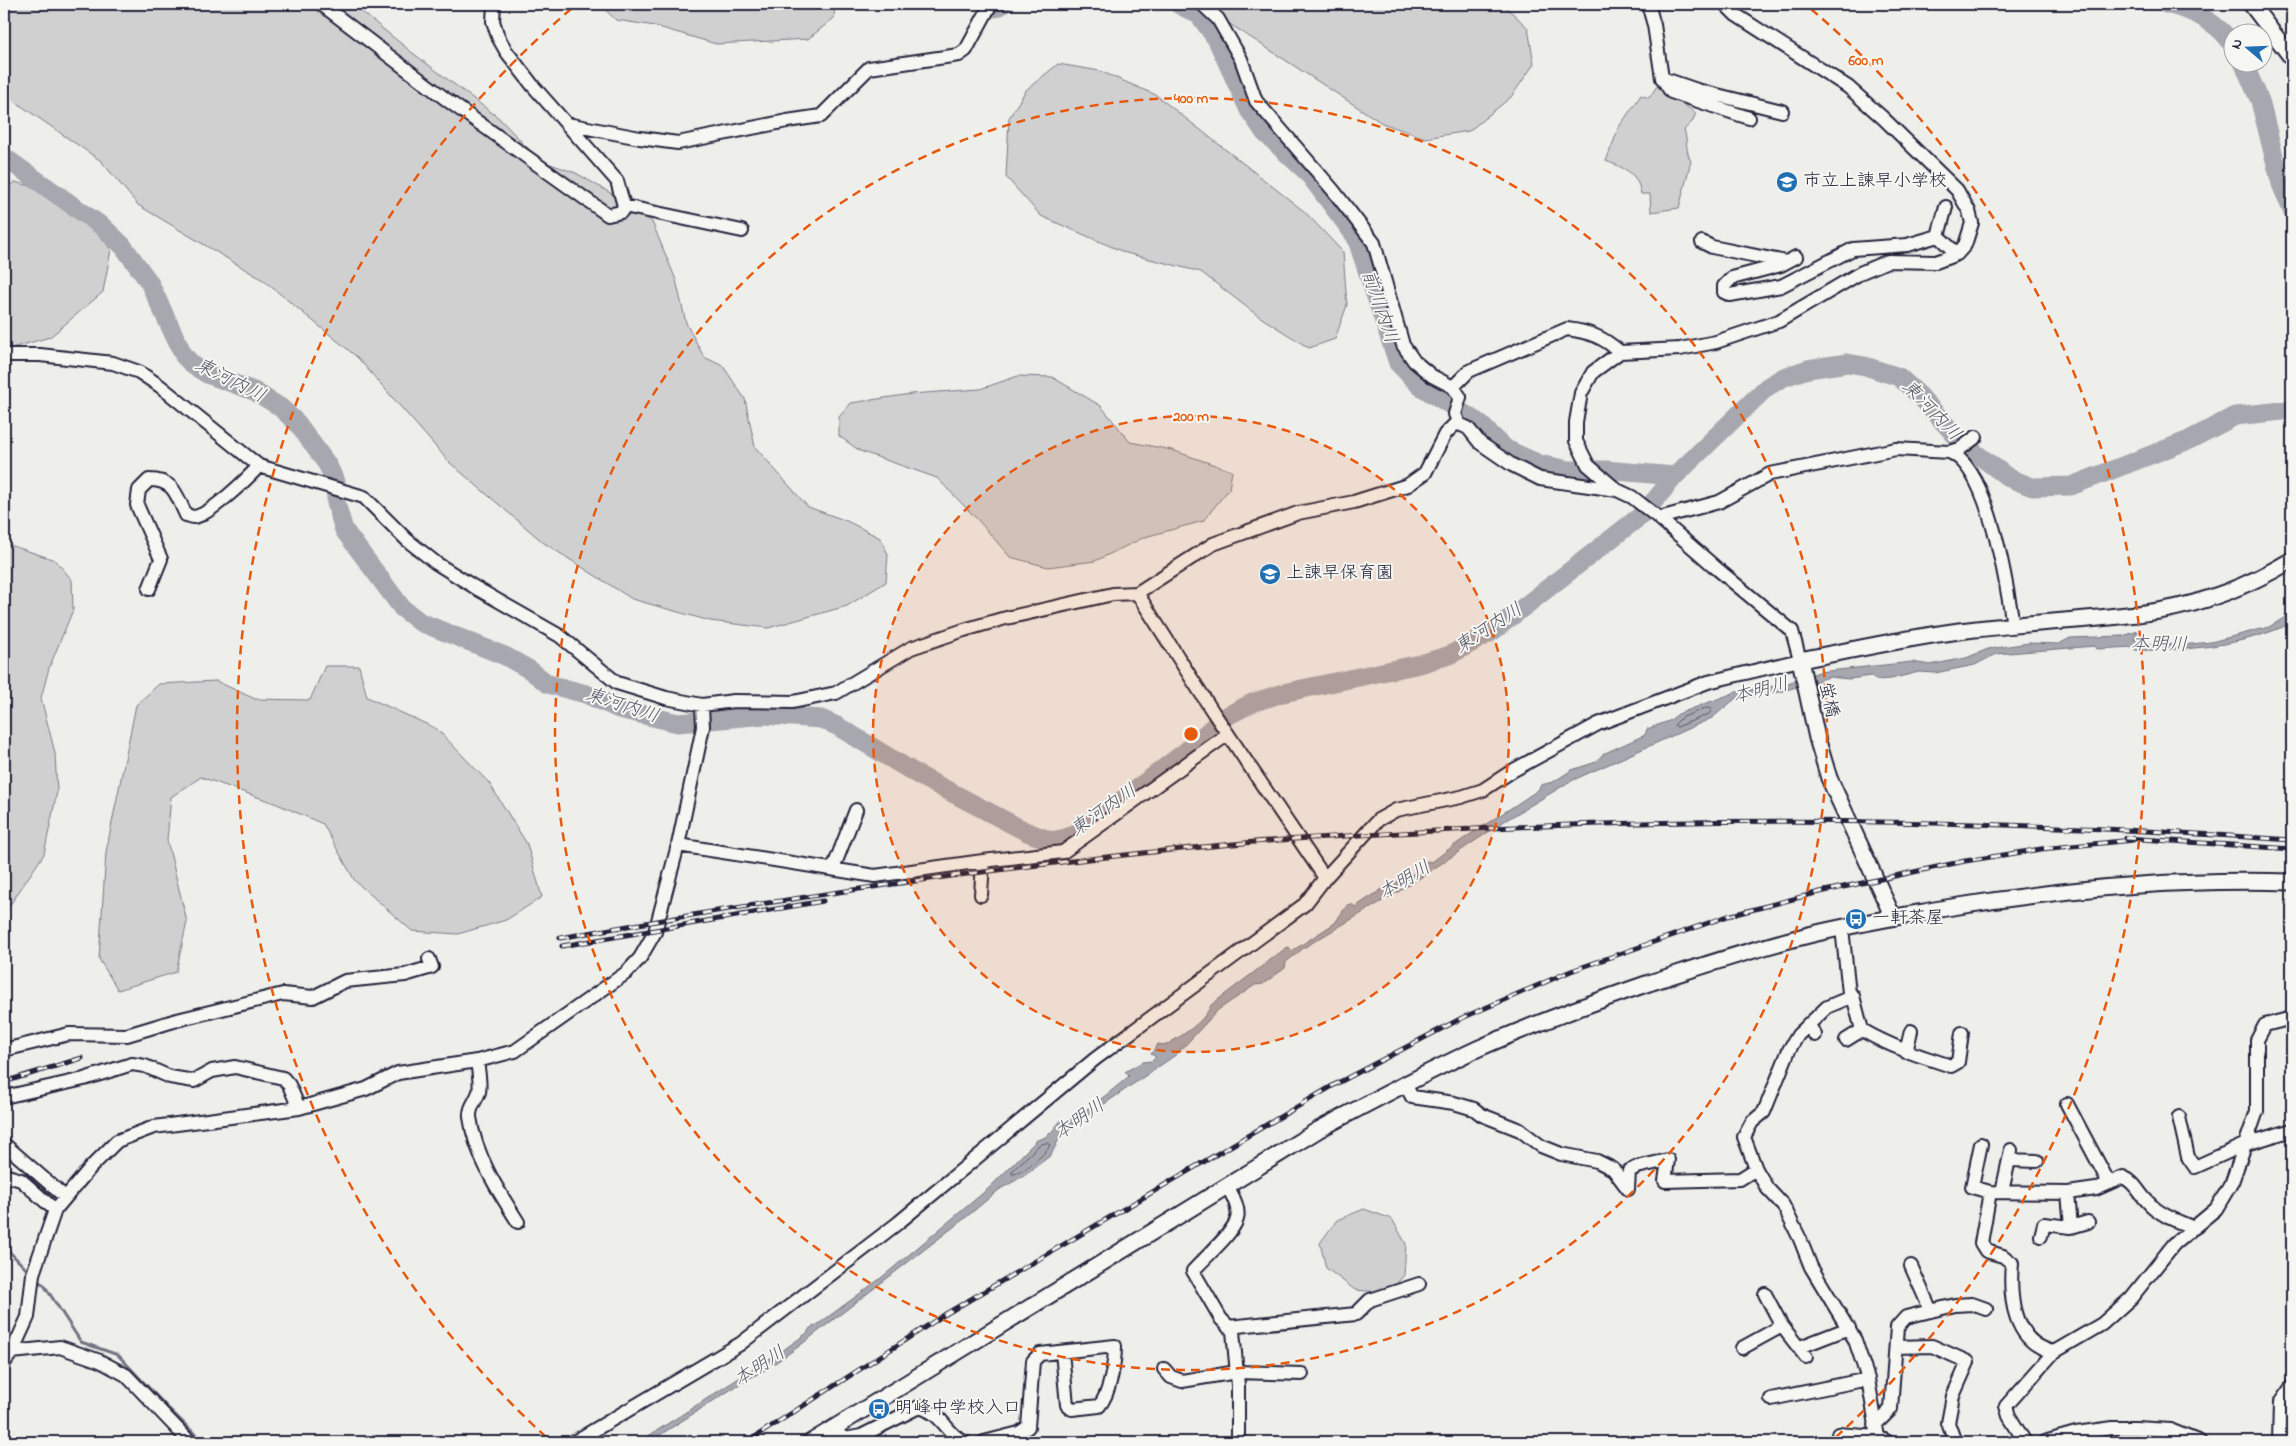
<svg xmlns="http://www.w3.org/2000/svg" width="2296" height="1446" font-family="'Indie Flower','Klee One',sans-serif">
  <rect width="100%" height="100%" fill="#eeeeeb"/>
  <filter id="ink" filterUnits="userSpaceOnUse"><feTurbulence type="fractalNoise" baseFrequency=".02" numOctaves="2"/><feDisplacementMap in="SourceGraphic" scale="10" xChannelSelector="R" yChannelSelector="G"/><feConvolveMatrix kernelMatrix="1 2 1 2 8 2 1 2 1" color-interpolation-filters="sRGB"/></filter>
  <g filter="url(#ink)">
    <path fill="#d0d0d1" stroke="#797986" d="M4,4H352L414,54L499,118L539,160L576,173L626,202L652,222L676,280L686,323L704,357L723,366L745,399L755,447L808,507L847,521L880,538L888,554L886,582L847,606L768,628L710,621L632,599L544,543L449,462L357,357L263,280L138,205L101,161L4,94Z
      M599,4H835L834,18L808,39L716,44L655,26L616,20Z
      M1199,4H1503L1528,28L1534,64L1511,97L1469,131L1425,138L1382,123Z
      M1058,64L1100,71L1156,95L1305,212L1343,252L1347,305L1335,339L1309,348L1257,315L1201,272L1126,253L1041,216L1006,177L1009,118L1026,90Z
      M1657,86L1696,113L1692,122L1684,130C1688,141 1685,151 1691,161L1679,208L1651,212L1650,194H1641C1637,172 1626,169 1606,161L1619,127L1641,95L1649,98Z
      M15,182L49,191L91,221L111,250L103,292L50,337L8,349L4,347V189Z
      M1018,376L1052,377L1101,406L1130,442L1172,450L1232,471L1229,489L1203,521L1145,537L1095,561L1048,567L1010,557L978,520L937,478L860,451L839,436V417L851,403L911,394L980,389Z
      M4,543L55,560L72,580L73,610L49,668L41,698L55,753L57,792L44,854L4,914Z
      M325,666H359L367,697L437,729L489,783L527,844L542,897L506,920L458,934L412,931L355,881L323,824L277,804L201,777L171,797L167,840L187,922L176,972L118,990L99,959L106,852L136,705L159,684L216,681L255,699L310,700Z
      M1364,1209L1392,1219L1406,1244L1404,1275L1389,1293L1355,1290L1326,1268L1320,1243L1337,1220Z"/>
    <path fill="#a7a7af" stroke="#727281" d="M2292,613V623C2242,646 2189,651 2135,650L2133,647L2097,649L2095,646L1996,654L1975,665L1935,673L1919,672L1891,679L1876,680L1872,676L1849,679L1829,677L1780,692L1735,699L1712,718L1571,781L1503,822L1411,884L1305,947L1286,962L1285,968L1263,984L1255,985L1218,1010L1177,1054L1062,1133L1051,1155L1024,1176L1000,1189L964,1219L798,1347L765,1370L746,1380L649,1442H639L786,1348L807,1333L810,1328L817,1325L881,1278L989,1188L1037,1140C1049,1138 1055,1127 1063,1118V1124C1088,1110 1108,1094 1129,1076L1125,1072L1142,1062L1152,1061L1156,1057L1151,1054L1158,1044L1166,1045C1181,1036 1204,1023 1211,1005L1286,948L1289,947L1292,951L1335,923L1347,905L1352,904L1355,907L1390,884L1408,878L1427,861L1432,862C1466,835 1502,815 1538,790L1541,785L1553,782L1572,770L1596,762L1603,754L1645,735L1647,729L1669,721L1678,714L1736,692L1782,685L1819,672L1912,662L1930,665L1966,658L1988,649L2029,643L2059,644L2070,638L2123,636L2138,631L2134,640L2144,634L2142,642L2148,644L2182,645L2211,642L2269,627Z"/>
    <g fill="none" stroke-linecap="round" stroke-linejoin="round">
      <path stroke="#575769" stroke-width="1" d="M1706,708L1712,709L1709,714L1677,727L1674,725L1681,718Z
        M1047,1143L1050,1145C1046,1154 1021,1175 1012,1174V1171L1039,1145Z"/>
      <path stroke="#727281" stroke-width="3" d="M4,1246L29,1272
        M35,1279L44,1285L81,1342L118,1355L166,1406L196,1435L208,1442"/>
      <path stroke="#a7a7af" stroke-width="19" d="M986,4L996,8L1003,4
        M1178,4L1199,15L1217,40L1249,110L1265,133L1308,173L1356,237L1398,363L1420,386L1479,423L1506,449L1539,464L1569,470H1605L1675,476
        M2166,4C2192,10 2220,23 2234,47
        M2243,62L2260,101L2281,184L2292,210
        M4,157L103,227L123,246L149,282L184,356L194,366L207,374L254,391L280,407L298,424L327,464L336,482V503L344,530L402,608L420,622L505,656L530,670L548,684L586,694L619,709L678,723L765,715L821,719L837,726L920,776L1027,832L1051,841L1066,838L1084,829L1185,752L1223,718L1252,703L1283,693L1420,664L1450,655L1493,631L1643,514L1675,476L1767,387L1784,377L1808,369L1847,363L1865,366L1899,377L1919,395L1962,443L2009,478L2032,487L2071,486L2189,440L2235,416L2292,410"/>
      <g stroke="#22223b" stroke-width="16">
        <path id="minor" d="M321,4L447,100L608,215L621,212L624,206L617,181L533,86L506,51L498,37L493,21L494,4
          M1202,4L1218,19L1241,59L1256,101L1333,190L1374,243L1403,345L1414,361L1432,376L1453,387L1460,397L1455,414L1459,424
          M1648,4L1654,25L1662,78L1697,90L1782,111
          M2290,4L2292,6
          M1662,78L1671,92L1749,118
          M567,124L640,138L678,143L787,121L821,116L869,68L959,55L966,50L991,4
          M624,206L742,231
          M1946,207L1938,236L1957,254
          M1702,242L1712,247L1786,262
          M1796,257L1781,265L1732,278L1724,286V292L1730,295L1781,286L1853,249L1907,245L1938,236
          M4,355H40L113,363L139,372L160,386L259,466L364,497L407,540L436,563L476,588L560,636L617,683L666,698L702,705L734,701L793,702L836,693L911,648L964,630L1002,619L1113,594L1137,593L1213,544L1298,513L1354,502L1408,485L1425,473L1445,434L1454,425L1459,424L1468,428L1480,443L1512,465L1540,479L1617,490
          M1453,387L1469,371L1567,329C1590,332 1603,337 1620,352
          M1949,452C1989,467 2007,586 2013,625
          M1659,518L1719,502L1770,474L1896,449L1949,452L1960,449L1976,437
          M149,589L161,559L137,505L139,490L149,480C175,480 176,495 186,515C188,515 191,517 194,517C210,515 248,478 259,466
          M1137,593L1213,712L1325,878
          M678,845L875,876L983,861L981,895
          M983,861L1063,852L1228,734
          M833,869L856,810
          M1842,928L1849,993L1853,996L1827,1007L1798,1035L1789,1050L1764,1112L1752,1122L1744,1137L1756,1169L1767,1188L1783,1205L1800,1239L1811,1267L1855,1340L1868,1379L1878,1437L1888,1442
          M1853,996L1862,1030C1891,1047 1920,1056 1951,1066L1958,1062L1962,1033
          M1808,1024L1815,1035
          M1846,1040L1862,1030
          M4,1050L69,1034L127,1035L177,1020L283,994L313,997L345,981L405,975L432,967L429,959
          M1906,1052L1911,1031
          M477,1061C478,1070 481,1083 479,1092C476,1101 469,1107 470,1117C475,1155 498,1191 518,1222
          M1405,1084L1412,1097L1454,1103L1474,1109L1482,1115L1520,1130L1541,1146L1561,1154L1597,1161L1613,1169L1628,1189L1629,1171L1637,1167L1668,1160L1665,1181L1740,1179L1756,1169
          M4,1097L84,1079L132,1064L145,1066L170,1077L194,1081L212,1071L235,1067L283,1078L289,1085L299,1108
          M2067,1104L2109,1183
          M2179,1117L2188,1157L2195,1167L2246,1144L2292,1130
          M4,1144L65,1197
          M1981,1144L1972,1187L1990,1192
          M2009,1160L2037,1161
          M4,1175L21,1180L55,1210
          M1227,1185C1232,1195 1240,1208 1237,1219C1232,1235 1204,1258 1193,1271L1221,1319L1233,1331L1238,1385V1442
          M2002,1192L2011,1150
          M2068,1193L2071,1227
          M2041,1236L2044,1224L2071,1227L2088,1222
          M1911,1266L1931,1311
          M1765,1294L1782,1326L1806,1357
          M1228,1327L1356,1314L1370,1300L1419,1284
          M1800,1347L1849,1328
          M1896,1347L1932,1346L1968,1362L1953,1396L1948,1423L1955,1442
          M1742,1348L1782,1326
          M12,1352L60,1347L100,1361L126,1375L190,1442
          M2054,1352C2013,1343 2009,1298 2012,1263L2003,1256L1986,1251L1981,1243L1990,1192L2068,1193L2096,1189L2123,1177C2135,1182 2138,1192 2147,1201C2159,1215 2177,1221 2194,1228
          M4,1363L12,1352L28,1317L33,1274L55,1210L91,1167L117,1141L154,1127L299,1108L366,1089L398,1073L477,1061L515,1051L626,973L640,958L655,932L678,845L703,727L702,705
          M1164,1369L1171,1377L1182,1381L1237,1372L1302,1374
          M1771,1399L1868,1379
          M1875,1425L1891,1409L1897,1327L1906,1317L1955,1305L1972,1304L1986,1309
          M833,1429L845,1439L861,1436L919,1407C945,1414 945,1434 965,1442
          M1838,1434L1878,1437L1875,1442
          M574,1442L740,1344L898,1223L1095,1059L1305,904L1325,878L1378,820L1396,810L1461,797L1483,790L1512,771L1598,724L1708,682L1800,660L1792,631L1715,567L1659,518L1632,497L1617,490L1588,465L1576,441V422L1581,393L1593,372L1620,352L1680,349L1716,342L1779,321L1862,272L1888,261L1936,262L1957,254L1965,245L1972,223L1969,211L1957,190L1883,118L1848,87L1736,15L1725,4
          M984,1442L1019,1433L1028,1427L1033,1361L1040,1354L1115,1346C1115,1362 1110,1394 1099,1406L1072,1409L1067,1405L1062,1352
          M2025,1442L2009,1416L2006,1406L2054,1352L2102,1324L2131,1298L2174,1244L2216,1209L2232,1182L2257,1111V1040L2265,1025L2292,1018
          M2044,1442L2076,1433L2112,1428H2136L2170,1430L2200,1442
          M2279,1442L2280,1403L2292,1386"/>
      </g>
      <g stroke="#22223b" stroke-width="19">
        <path id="tertiary" d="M2251,4L2292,58
          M1893,917L1829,778L1817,738L1800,660C1853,650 1906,638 1959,631C2026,622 2093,621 2159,611C2205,603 2252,584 2292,560
          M811,1442L1318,1130C1370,1102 1423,1074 1477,1049C1533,1024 1591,1003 1649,983C1699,967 1749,950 1801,937C1848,925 1897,917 1946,908C2061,889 2176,878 2292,882"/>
      </g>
      <use href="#minor" stroke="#f6f6f2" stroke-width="12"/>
      <use href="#tertiary" stroke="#f6f6f2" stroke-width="15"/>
      <g stroke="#22223b" stroke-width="5">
        <path id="rail" d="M2126,838L2292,849
          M560,938C787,897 1014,864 1244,843C1314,837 1384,834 1454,830C1733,815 2013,820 2292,840
          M562,946L823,901
          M4,1082L82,1058
          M747,1442L944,1315L1334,1085L1462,1018L1571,971L1728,916L1820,892L1965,861L2041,849L2133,840"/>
      </g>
      <use href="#rail" stroke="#f6f6f2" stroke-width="3" stroke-dasharray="9" stroke-linecap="butt"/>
    </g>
  </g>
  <circle cx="1191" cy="734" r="318" fill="#e8590c" fill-opacity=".12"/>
  <g fill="none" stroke="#e8590c" stroke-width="2.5" stroke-dasharray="9 6">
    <circle cx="1191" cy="734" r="318"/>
    <circle cx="1191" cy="734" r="636"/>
    <path d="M546 1437A954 954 0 0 1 571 9M1811 9A954 954 0 0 1 1836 1437"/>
  </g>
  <defs>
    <g id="school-disc" transform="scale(1.125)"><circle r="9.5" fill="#1f6fb2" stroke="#f6f6f2"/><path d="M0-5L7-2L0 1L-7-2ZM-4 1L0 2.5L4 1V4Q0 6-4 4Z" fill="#fff"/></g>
    <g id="bus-disc" transform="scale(1.125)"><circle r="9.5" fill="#1f6fb2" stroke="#f6f6f2"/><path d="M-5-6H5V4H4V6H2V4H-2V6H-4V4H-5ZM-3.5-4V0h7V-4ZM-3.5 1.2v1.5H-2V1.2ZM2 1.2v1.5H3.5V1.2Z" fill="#fff"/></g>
  </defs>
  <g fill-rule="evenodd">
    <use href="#school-disc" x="1787" y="182"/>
    <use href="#school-disc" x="1270" y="574"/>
    <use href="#bus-disc" x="1856" y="919"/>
    <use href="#bus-disc" x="879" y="1409"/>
  </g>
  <g text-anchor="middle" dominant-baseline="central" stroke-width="4" stroke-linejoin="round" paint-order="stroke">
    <g font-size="18" fill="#22223b" stroke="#f6f6f2" text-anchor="start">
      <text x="1803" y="182">市立上諫早小学校</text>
      <text x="1286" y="574">上諫早保育園</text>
      <text x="1872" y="919">一軒茶屋</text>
      <text x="895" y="1409">明峰中学校入口</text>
    </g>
    <g font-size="18" fill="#22223b" stroke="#f6f6f2">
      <text transform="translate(1828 700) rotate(78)">蛍橋</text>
    </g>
    <g font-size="19" font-style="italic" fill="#575769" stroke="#f6f6f2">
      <text transform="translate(1379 307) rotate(71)">前川内川</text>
      <text transform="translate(230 381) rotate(27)">東河内川</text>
      <text transform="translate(1931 411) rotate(46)">東河内川</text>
      <text transform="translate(1489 629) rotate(-33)">東河内川</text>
      <text transform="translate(2159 645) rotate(1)">本明川</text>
      <text transform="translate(1761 691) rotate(-14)">本明川</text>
      <text transform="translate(622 706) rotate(18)">東河内川</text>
      <text transform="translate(1104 811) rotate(-35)">東河内川</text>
      <text transform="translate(1405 881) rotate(-31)">本明川</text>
      <text transform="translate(1080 1120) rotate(-35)">本明川</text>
      <text transform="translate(760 1367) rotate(-33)">本明川</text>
    </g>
  </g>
  <circle cx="1191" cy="734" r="8" fill="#e8590c" stroke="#f6f6f2" stroke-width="2.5"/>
  <g font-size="15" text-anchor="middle" font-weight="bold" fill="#e8590c" stroke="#f6f6f2" stroke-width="4" stroke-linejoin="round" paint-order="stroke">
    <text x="1866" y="65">600 m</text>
    <text x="1191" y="103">400 m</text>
    <text x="1191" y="421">200 m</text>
  </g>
  <rect width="2296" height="1446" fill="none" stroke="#f6f6f2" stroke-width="20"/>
  <rect x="10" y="10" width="2276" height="1426" fill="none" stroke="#22223b" stroke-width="2" filter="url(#ink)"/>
  <g transform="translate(2248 48) rotate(289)"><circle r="24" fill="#f6f6f2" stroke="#a1a1a9"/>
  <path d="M0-4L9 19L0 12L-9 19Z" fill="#1f6fb2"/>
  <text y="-8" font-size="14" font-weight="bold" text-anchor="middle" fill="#22223b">N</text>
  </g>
</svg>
